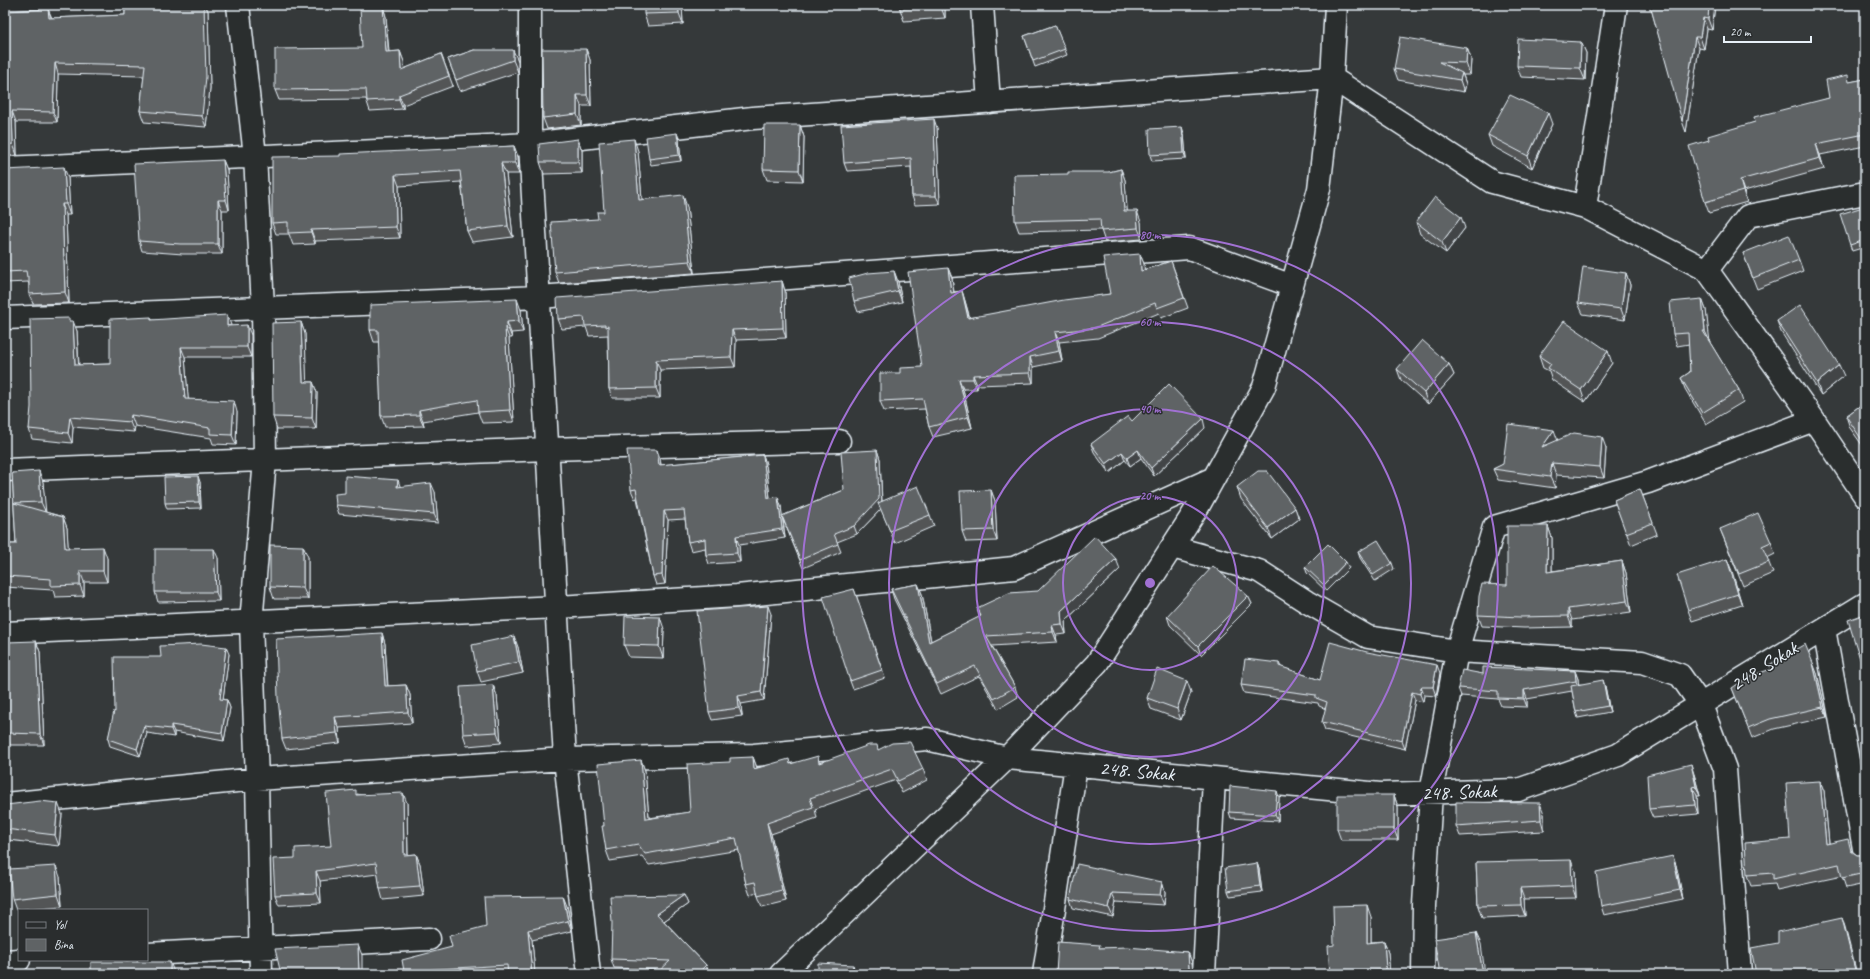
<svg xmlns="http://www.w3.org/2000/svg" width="1870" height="979" font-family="Caveat,sans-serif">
  <rect width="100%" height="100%" fill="#35393a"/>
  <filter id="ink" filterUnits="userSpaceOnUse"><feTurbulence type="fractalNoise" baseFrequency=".025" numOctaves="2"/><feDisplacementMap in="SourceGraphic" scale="8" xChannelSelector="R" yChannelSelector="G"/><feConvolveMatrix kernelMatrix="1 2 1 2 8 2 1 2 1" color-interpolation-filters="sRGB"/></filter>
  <g filter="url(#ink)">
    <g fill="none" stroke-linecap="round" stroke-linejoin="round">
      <g stroke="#e8f1f8" stroke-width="25">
        <path id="street" d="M238,5L255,156L263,307L265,460L251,623L257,779L261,974
          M530,5V144L565,759L589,974
          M982,5L989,102
          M5,168L530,144L753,118L1332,78L1492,182L1585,207L1707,270L1814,420L1865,496
          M1585,207L1616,5
          M1707,270L1748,216L1865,193
          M5,318L539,297L1189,248L1292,286
          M5,470L548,449L839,441
          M1172,547L1259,571L1307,602L1368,637L1457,651L1642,662L1680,675L1701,705L1725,769L1740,974
          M1824,629L1865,854
          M5,633L558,607L737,596L1014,568L1214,478
          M5,804L257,779L565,759L754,755L927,739L1007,758L1380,794L1518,790L1618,755L1865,604
          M147,954L429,939
          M5,961L19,960
          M781,974L1007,758L1097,663L1199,505L1264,387L1319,189L1332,78L1336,5
          M1044,974L1076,765
          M1204,974L1214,778
          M1423,974L1424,905L1431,793L1457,651L1494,527L1648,482L1814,420"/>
      </g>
      <use href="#street" stroke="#2a2d2e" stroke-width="22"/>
    </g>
    <path fill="#525557" stroke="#e8f1f8" d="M125,5H205L208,11L210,88L206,127L144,122L140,111L144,76L58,74L57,122H16L17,155L5,157V11L48,9L52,18L125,15Z
      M682,5L683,24L648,26L644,14Z
      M899,5H945V18L904,21L900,9Z
      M1650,5H1715L1712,30L1707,29L1704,49L1699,48L1686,132Z
      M383,6L386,17L389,52L400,51L404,62V69L441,54L453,86L403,105V109L370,111L366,99L279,100L275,90L362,48Z
      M1055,25L1067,55L1035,67L1024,36Z
      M1581,42L1586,53L1585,80L1521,77L1517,66Z
      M1467,48L1471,59L1470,75H1463L1466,84L1464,92L1398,80L1394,69Z
      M586,49L590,60L591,106H581V125L547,129L543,118Z
      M474,50L518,61V72L460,91L448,59Z
      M1865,79V146L1820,155L1824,169L1744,191L1747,202L1709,213L1705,202L1709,140L1755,122L1829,98L1850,82Z
      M1552,124L1532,168L1492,146L1488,135Z
      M800,125L804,137L803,181L767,180L763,169Z
      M937,128L940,204L915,205L912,196L911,167L847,171L844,163Z
      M677,133L679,139L681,161L651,165L649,159Z
      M1184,133L1186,159L1152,161L1150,155Z
      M578,139L582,151V173L544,174L540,162Z
      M514,146L518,157L519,174H506L513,237L472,242L467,231L461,182L399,186L400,238L315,241V244L293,245L289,234H276L272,223L340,156Z
      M638,151L642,200L687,207L694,273L559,283L555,272L604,212Z
      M223,160L227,170L229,210H222V254H183L142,251L139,241Z
      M1121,169L1125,180L1127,211L1141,222L1142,239L1105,242L1101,230L1019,232L1015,221L1109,172Z
      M5,170L68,178L70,215H66L69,303L33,304L29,294V284L28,282L5,283Z
      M1865,211V247L1852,251L1850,245Z
      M1416,222L1465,228L1446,253L1420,234Z
      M1743,253L1799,260L1803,271L1757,289Z
      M1140,254L1144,264V270L1171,261L1188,308L1161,318L1159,313L1098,338L1059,342L1062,361L1033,367V383L977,385V389H963L972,428L933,437L929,427L925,409L884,411L880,401L900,373L922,367L948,268L952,278L954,292L962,291L965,301L970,318L1110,294Z
      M894,271L898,282L902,302L858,312L854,301Z
      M1626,273L1630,285L1625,320L1583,314L1578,303Z
      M782,281L785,291L786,338L736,340L735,367L660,370V398H612L609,389L608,335L589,336L586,327L562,329L558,319Z
      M1702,299L1706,310L1709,341L1739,390L1743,402L1706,424L1685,389L1681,378L1690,372L1689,344L1677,346L1673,334Z
      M521,310L523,332L511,333L512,338H509L514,422L482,423L478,412L423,421L424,426L385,427L381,416L379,342H374L370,330Z
      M151,317L152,320L231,326L251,335V357H185L188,399L237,412L236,445L213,444L211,438L135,426L134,432L73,427L72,443L32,439L29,429L71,321L77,331L79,365L110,364Z
      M1777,321L1844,376L1821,395L1781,332Z
      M301,322L305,334L306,382H313L317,393L316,429H277L273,417Z
      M1539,356L1612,363L1585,402L1552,380L1549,371L1543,368Z
      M1449,364L1454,375L1428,404L1401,380L1397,369Z
      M1865,402V449L1850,428L1846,416Z
      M1132,421L1205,428L1154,476L1141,458L1130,466L1125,460L1109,473L1094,452L1091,444Z
      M1557,440L1606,448L1604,478L1556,475L1555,488L1498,480L1493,469Z
      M877,450L880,459L882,501L930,515L934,526L895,543L881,509L857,534L837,542L841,552L803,568L783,519L785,538L739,545L740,562L709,564L706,555L705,548L691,551L688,542L685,519L668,520L665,584L656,585L653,576L637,498L635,499L631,490L660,458L661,465L763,455L766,464L770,498L781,506L782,516L844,490Z
      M12,473L43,482L45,512L63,517L67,528L68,548L107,558V582H84V596L55,597L53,590L5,587V544H16Z
      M200,482L201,508L167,509L165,503Z
      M400,487L435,492L438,523L339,514L336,505Z
      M1237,487L1295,508L1299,519L1272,539L1241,499Z
      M1640,489L1657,534L1631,545L1614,500Z
      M991,490L995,501L997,541L966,542L962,531Z
      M1548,526L1552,538V571L1622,561L1626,573L1631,612L1572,620V627L1524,628L1482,626L1478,615L1507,585Z
      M1720,529L1771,542L1775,554L1767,558L1773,573L1743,586Z
      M1358,552L1392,563L1394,569L1375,581L1360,558Z
      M308,557V599H274L270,587Z
      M218,558L219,601L158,602L155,592Z
      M1727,559L1742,605L1692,621L1688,610Z
      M1305,567L1349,568L1326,591L1307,573Z
      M1120,569L1065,621L1066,634L1056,635L1057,642L992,646L1015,687L1018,697L998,709L979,676L941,694L894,599L891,589L918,584L922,594L931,641L980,617L977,608Z
      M854,589L885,678L853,689L850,681Z
      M1248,596L1252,604L1201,655L1170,625L1167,616Z
      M771,614L764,700L741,704L742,716L712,720L709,712Z
      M664,629L663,658L629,657L624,645Z
      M382,633L385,644L388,686L406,685L410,695L412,723L339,728L340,743L286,749L282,739Z
      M36,641L40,652L44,745H10L6,733L9,691Z
      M518,647L523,673L481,682L477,671Z
      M229,654L223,699L227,700L230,708L224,741L174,732V737L147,733L140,756L110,746L108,739L115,712L161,657Z
      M1279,663L1281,667L1320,680L1440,673L1436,696L1424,695L1423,702L1415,700L1405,749L1325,730L1322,722L1326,709L1319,706L1318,703L1244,693L1241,685Z
      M1575,671L1578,679V684L1605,686L1610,712L1578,718L1576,712L1572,691L1527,699V707L1501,706L1498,699L1461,696L1458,688L1483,674Z
      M1817,673L1827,717L1774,729L1752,738L1732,688Z
      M493,685L497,696L501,743L467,746L463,734Z
      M1191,692L1181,720L1151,709L1147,698Z
      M878,750L923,769L927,780L902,793L896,780L815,809L817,818L771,834L786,901L762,907L757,893L750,895L746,884L739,850L649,865L642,856L610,861L606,850L604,826L641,760L645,771L649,818L690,812L730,762L753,757L757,768L790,764L820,763Z
      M1694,774L1700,796H1697L1698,814L1653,818L1649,809Z
      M1820,781L1824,791L1829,843L1852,851L1857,855H1865V884L1846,888L1842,876L1777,890L1775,884L1751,886L1747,875L1790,839Z
      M357,794L407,803L408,855L416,854L420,864L424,896L383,900L380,889L378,874L320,881L321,903L279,905L275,895L295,858L331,846Z
      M1394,795L1398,807V840H1341L1337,829Z
      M1279,797L1278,821L1231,818L1229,812Z
      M62,814L59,846L8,840L5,831V820Z
      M1544,814V831L1460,836L1456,826Z
      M1476,862L1575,871L1576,898L1524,899L1525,916L1482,918L1478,906Z
      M1257,863L1259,869L1262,892L1230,896L1228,891Z
      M1676,865L1683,899L1604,915L1601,906Z
      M60,877L62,906L16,910L12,899Z
      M1162,882L1165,892L1164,905L1116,902L1113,917L1073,908L1070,899Z
      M684,895L688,904L664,921L706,965L709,974H656L661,970L614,968L611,959Z
      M567,906L572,931L532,940L535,974H405L404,971L452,947Z
      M1371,917V942L1384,941L1388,953L1390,974H1330L1334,945Z
      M1101,948L1188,952L1192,963L1193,974H1056Z"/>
    <path fill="#424547" stroke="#e8f1f8" d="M204,5H205L208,11L210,88L206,127L202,116Z
      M678,5H682L683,24L679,13Z
      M941,5H945V18L941,7Z
      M1709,5H1715L1712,30L1708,19Z
      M383,6L386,17L389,62L386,52Z
      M48,9L52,20L49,18Z
      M1703,18L1707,29L1704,49L1700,37Z
      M1695,37L1699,48L1686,132L1682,121Z
      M1581,42L1586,53L1585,80L1580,68Z
      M1467,48L1471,59L1470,75L1466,63Z
      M586,49L590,60L591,106L587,95Z
      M513,50L518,61V72L513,60Z
      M400,51L404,62L405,81L401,70Z
      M55,63L58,74L57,122L53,112Z
      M1462,73L1466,84L1464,92L1460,80Z
      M399,95L403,105V109L399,99Z
      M577,95L581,106V125L577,114Z
      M12,111L16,122L17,155L13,144Z
      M1548,113L1552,124L1532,168L1528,156Z
      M934,119L937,128L940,204L936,196Z
      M800,125L804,137L803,181L799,170Z
      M1182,127L1184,133L1186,159L1184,153Z
      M677,133L679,139L681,161L679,155Z
      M578,139L582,151V173L578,162Z
      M634,139L638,151L643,212L639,200Z
      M1816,144L1820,155L1824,169L1820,158Z
      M514,146L518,157L519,174L515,163Z
      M223,160L227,170L229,210L226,200Z
      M501,163L506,174L513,237L508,226Z
      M64,167L68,178L70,215L66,204Z
      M1121,169L1125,180L1128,222L1124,211Z
      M395,175L399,186L400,238L396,227Z
      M1740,180L1744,191L1747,202L1743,191Z
      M683,195L687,207L694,273L690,261Z
      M218,200L222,210V254L218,244Z
      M62,204L66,215L69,303L65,292Z
      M1137,211L1141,222L1142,239L1138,228Z
      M1461,217L1465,228L1446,253L1442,242Z
      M311,230L315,241V244L311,232Z
      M1140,254L1144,264L1145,281L1141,271Z
      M948,268L952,278L955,303L951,293Z
      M894,271L898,282L902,302L898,291Z
      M1626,273L1630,285L1625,320L1621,309Z
      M782,281L785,291L786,338L783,328Z
      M962,291L965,301L972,328L968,318Z
      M517,299L521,310L523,332L519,321Z
      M1702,299L1706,310L1710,342L1705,331Z
      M227,315L231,325L227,326Z
      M73,321L77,331L79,375L75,365Z
      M301,322L305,334L307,393L303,382Z
      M507,322L511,333L512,338L507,326Z
      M247,325L251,335V357L247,347Z
      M505,327L509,338L514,422L510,410Z
      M732,330L736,340L735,367L731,357Z
      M1055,332L1059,342L1062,361L1059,351Z
      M181,347L185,357L189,409L185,399Z
      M1608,351L1612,363L1585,402L1581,390Z
      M1030,357L1033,367V383L1030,373Z
      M656,360L660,370V398L656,388Z
      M1449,364L1454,375L1428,404L1424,393Z
      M1839,365L1844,376L1821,395L1817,383Z
      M973,375L977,385V389L973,379Z
      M959,379L963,389L972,428L968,417Z
      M313,382L317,393L316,429L312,418Z
      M234,401L237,412L236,445L232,435Z
      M419,410L423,421L424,426L419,415Z
      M131,415L135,426L134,432L130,422Z
      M70,417L73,427L72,443L68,433Z
      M1203,419L1205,428L1154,476L1151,468Z
      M1554,430L1558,441L1542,447Z
      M1602,437L1606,448L1604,478L1600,467Z
      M1865,438V447L1862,440Z
      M657,450L660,458L662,474L659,465Z
      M877,450L880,459L882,507L878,503L881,509L857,534L854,526Z
      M1138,450L1141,458L1130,466L1127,458Z
      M1122,452L1125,460L1109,473L1106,464Z
      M763,455L766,464L771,507L768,498Z
      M1552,463L1556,475L1555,488L1550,477Z
      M39,471L43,482L46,513L41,502Z
      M198,476L200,482L201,508L199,502Z
      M398,480L401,489L397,487Z
      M431,483L435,492L438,523L434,514Z
      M991,490L995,501L997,541L993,530Z
      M778,497L781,506L785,538L782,529Z
      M1295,508L1299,519L1272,539L1268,528Z
      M664,511L668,520L665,584L662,575Z
      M63,517L67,528L69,559L65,548Z
      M1548,526L1552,538V583L1547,572Z
      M736,536L739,545L740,562L737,553Z
      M303,546L308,557V599L303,588Z
      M103,547L107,558V582L103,571Z
      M214,549L218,558L219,601L216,592Z
      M1116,559L1120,569L1065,621L1066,634L1062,624L1061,611Z
      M1727,559L1732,571L1742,605L1738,594Z
      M1622,561L1626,573L1631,612L1627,601Z
      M1346,562L1349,568L1326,591L1324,585Z
      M80,571L84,582V596L80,585Z
      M918,584L922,594L933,652L929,642Z
      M1248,596L1252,604L1201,655L1198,646Z
      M768,606L771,614L764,700L761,692Z
      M1568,609L1572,620V627L1568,616Z
      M660,617L664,629L663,658L659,646Z
      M1052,625L1056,635L1057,642L1053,632Z
      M382,633L385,644L388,697L385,686Z
      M514,636L518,647L523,673L519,662Z
      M36,641L40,652L44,745L40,734Z
      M226,647L229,654L222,706L220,699Z
      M1813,663L1817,673L1827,717L1823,707Z
      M1437,665L1440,673L1436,696L1433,687Z
      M1575,671L1578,679L1579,689L1576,681Z
      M1603,680L1605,686L1610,712L1608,706Z
      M1187,681L1191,692L1181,720L1177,709Z
      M406,685L410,695L412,723L408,712Z
      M493,685L497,696L501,743L497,732Z
      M1421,687L1424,695L1423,702L1420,694Z
      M1524,690L1527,699V707L1524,699Z
      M1412,692L1415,700L1405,749L1402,741Z
      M738,696L741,704L742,716L739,708Z
      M227,700L230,708L224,741L222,733Z
      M335,717L339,728L340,743L337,733Z
      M171,725L174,732V737L171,729Z
      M144,726L147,733L140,756L137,749Z
      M753,757L757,768L754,769Z
      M641,760L645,771L650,830L646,819Z
      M1691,764L1694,774L1700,796L1696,786Z
      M1820,781L1824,791L1830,855L1826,844Z
      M1693,787L1697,796L1698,814L1695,805Z
      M1277,791L1279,797L1278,821L1275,815Z
      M403,793L407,803L408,865L404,855Z
      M1394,795L1398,807V840L1394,829Z
      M58,803L62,814L59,846L55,835Z
      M1540,803L1544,814V831L1541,820Z
      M767,823L771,834L786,901L782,890Z
      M416,854L420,864L424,896L420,886Z
      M1673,856L1676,865L1683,899L1680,890Z
      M1571,860L1575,871L1576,898L1572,886Z
      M1257,863L1259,869L1262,892L1260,886Z
      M56,866L60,877L62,906L58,894Z
      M316,871L320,881L321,903L317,893Z
      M1162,882L1165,892L1164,905L1160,895Z
      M1520,888L1524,899L1525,916L1521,905Z
      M1112,893L1116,902L1113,917L1109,908Z
      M684,895L688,904L661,923L657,914Z
      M563,896L567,906L572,931L568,921Z
      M1367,905L1371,917V954L1367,943Z
      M1842,918L1845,927L1857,974H1856Z
      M528,930L532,940L535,974H532Z
      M1476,933L1481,944L1485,974H1483Z
      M1384,941L1388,953L1390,974H1387L1386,970Z
      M358,945L362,955V974H359Z
      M1188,952L1192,963L1193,974H1191L1189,969Z
      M170,962L174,972V974H170Z
      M706,965L709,974H697Z
      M853,965L856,974H852Z"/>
    <path fill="#5f6365" stroke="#e8f1f8" d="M125,5H204L206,77L202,116L140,111L145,65L55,63L53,112L12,111L13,144L5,145V11L48,9L49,18L125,15Z
      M644,5H678L679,13L644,14Z
      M899,5H941V7L900,9Z
      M1650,5H1709L1708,19L1703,18L1700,37H1695L1682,121Z
      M383,6L386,52L400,51L401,70L441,54L449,76L399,95V99L367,101L366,89L275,90V49L362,48L360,7Z
      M1055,25L1065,49L1033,61L1024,36Z
      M1400,37L1467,48L1466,63L1439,62L1462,73L1460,80L1394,69Z
      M1518,39L1581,42L1580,68L1517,66Z
      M542,49H586L587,95H577V114L543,118Z
      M474,50H513V60L456,80L448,59Z
      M1848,75L1849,82L1865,79V134L1816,144L1820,158L1740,180L1743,191L1705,202L1689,146L1709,140L1708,136L1755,122L1754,117L1829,98L1826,80Z
      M1510,95L1548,113L1528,156L1488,135Z
      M934,119L936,196H912L911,158L844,163L841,125Z
      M764,125H800L799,170L763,169Z
      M1182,127L1184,153L1150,155L1149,129Z
      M677,133L679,155L649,159L646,137Z
      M578,139V162H540L539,144Z
      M634,139L639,200L683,195L690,261L555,272L551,222L598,219L597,212H604L599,142Z
      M514,146L515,163H501L508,226L467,231L460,171L395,175L396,227L311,230V232L288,233V222L272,223V157L340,156V154Z
      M223,160L226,200H218V244H180L139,241L134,164Z
      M64,167L66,204H62L65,292L29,294V277H27L26,271L5,272V170Z
      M1121,169L1124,211H1137L1138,228L1101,231L1100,219L1015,221L1014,175L1068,174V172H1109Z
      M1435,197L1461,217L1442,242L1416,222Z
      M1863,207L1865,212V240L1850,245L1840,214Z
      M1789,235L1799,260L1753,278L1743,253Z
      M1140,254L1141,271L1171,261L1184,298L1157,308L1155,303L1095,328L1055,332L1059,351L1030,357V373L973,375V379H959L968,417L929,427L923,399L880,401V373H900V368L922,367L908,272L948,268L951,293L962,291L968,318L1064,300L1110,294L1103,257Z
      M1583,267L1626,273L1621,309L1578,303Z
      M894,271L898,291L854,301L849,278L868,273Z
      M782,281L783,328L732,330L731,357L656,360V388L609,389L608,326L605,327V325L585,326L584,317L558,319L557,298Z
      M517,299L519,321L507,322V326L505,327L510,410L478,412L477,400L419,410V415L381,416L378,330H370V305Z
      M1702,299L1705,331H1703L1739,390L1702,413L1681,378L1690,372L1688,333L1673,334L1670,302Z
      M1800,305L1839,365L1817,383L1777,321Z
      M227,315V326L247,325V347H181L185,399L234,401L232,435L210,434V428L131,415L130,422L70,417L68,433L29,429L31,407L30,319L69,318V321H73L75,365L110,364V319L151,317V320Z
      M1564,321L1608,351L1581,390L1548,368L1551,364L1539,356Z
      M301,322L303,382H313L312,418L273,417L272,323Z
      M1422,340L1449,364L1424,393L1397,369Z
      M1169,384L1203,419L1151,468L1138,450L1127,458L1122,452L1106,464L1091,444L1128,416L1132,421Z
      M1865,402V438L1862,440L1846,416Z
      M1508,424L1554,430L1542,447L1574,433L1602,437L1600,467L1552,463L1550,477L1493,469L1503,464Z
      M627,450H657L659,465L763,455L768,498L778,497L782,529L736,536L737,553L706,555L705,539L688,542L684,510L664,511L662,575L653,576L636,489L631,490Z
      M877,450L879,499L854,526L834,534L838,544L800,560L782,516L844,490L841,452Z
      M39,471L41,502L14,503L63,517L65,548L103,547V571H80V585L51,586V579L5,576V544H16L12,473Z
      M1258,471H1267L1295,508L1268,528L1237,487Z
      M198,476L199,502L165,503L164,477Z
      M345,476L398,480L397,487L431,483L434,514L336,505L335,494L345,493Z
      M918,486L930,515L890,531L878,503Z
      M1640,489L1653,523L1626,533L1614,500Z
      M991,490L993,530L962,531L960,491Z
      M1758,513L1771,542L1762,546L1769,562L1739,574L1720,529Z
      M1507,526H1548L1547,572L1622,561L1627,601L1568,609V616L1520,617L1478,615L1479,596L1482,584L1507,585Z
      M1095,536L1116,559L1061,611L1062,624L1052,625L1053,632L986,636L1015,687L994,699L975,666L937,684L891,589L918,584L929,642L981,616L977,608L1009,593L1038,591Z
      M1378,540L1392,563L1373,575L1358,552Z
      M1328,544L1346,562L1324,585L1305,567Z
      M270,545L303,546V588L270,587Z
      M155,549H214L216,592H155Z
      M1727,559L1738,594L1688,610L1677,575Z
      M1213,566L1248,596L1198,646L1167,616Z
      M854,589L882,670L850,681L823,597Z
      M768,606L761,692L738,696L739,708L709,712L697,611Z
      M1865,614V675L1848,620Z
      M625,616L660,617L659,646L624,645Z
      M382,633L385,686L406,685L408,712L335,717L337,733L282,739L278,698L276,639Z
      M514,636L519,662L477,671L472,645Z
      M36,641L40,734L6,733L7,691H9L7,642Z
      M1330,642L1367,652L1437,665L1433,687H1421L1420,694L1412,692L1402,741L1322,722L1327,702L1316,698V695L1241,685L1245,659L1279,663V666L1320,680Z
      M201,644L226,647L220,699L227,700L222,733L171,725V729L144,726L137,749L108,739L114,711L115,712L114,657H161L160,646Z
      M1805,644L1813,663L1823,707L1770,719L1748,728L1732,688L1748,677L1771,669L1769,665Z
      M1483,667L1575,671L1576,681L1524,690V699L1498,698V691L1458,688L1462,670L1483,674Z
      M1157,669L1187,681L1177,709L1147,698Z
      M1603,680L1608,706L1576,712L1571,686Z
      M493,685L497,732L463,734L460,687Z
      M910,742L923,769L898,781L892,769L810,798L813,807L767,823L782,890L758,896L755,882L746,884L736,838L645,854L638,844L606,850L602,826H604L598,764L641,760L646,819L690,812L687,764L730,762V758L753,757L754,769L789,759L790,764L818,756L819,763L869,745H877L878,750L892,743Z
      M1691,764L1696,786L1693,787L1695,805L1649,809L1647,775Z
      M1820,781L1826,844L1848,839L1851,851L1857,855H1865V873L1842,878L1839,864L1773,879V873L1747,875L1745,843L1790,839L1786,783Z
      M1230,786L1277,791L1275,815L1229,812Z
      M356,790V795L403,793L404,855L416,854L420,886L380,889L376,863L316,871L317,893L275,895L273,859L295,858V848L331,846L326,793Z
      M1337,795H1394V829H1337Z
      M40,801L58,803L55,835L5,829V820L6,805Z
      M1456,802L1540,803L1541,820L1456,826Z
      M1673,856L1680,890L1601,906L1596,872Z
      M1571,860L1572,886L1520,888L1521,905L1478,906L1476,862Z
      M1257,863L1260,886L1228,891L1225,868Z
      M1077,864L1162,882L1160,895L1112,893L1109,908L1070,899Z
      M56,866L58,894L12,899L9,869Z
      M684,895L657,914L706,965L697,974H656L670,961L611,959L612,923L610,896Z
      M563,896L568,921L528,930L532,974H508L507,965L404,971L402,960L452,947L449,936L486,926L484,897Z
      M1367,905V943L1384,941L1386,970L1330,974L1328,946L1334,945L1333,906Z
      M1842,918L1856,974H1756L1751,948L1778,943V932Z
      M1476,933L1483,974H1453V973L1447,974H1440L1434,939Z
      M1058,942L1100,945L1099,948L1127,947L1188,952L1189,969H1182V974H1138V971L1092,973V974H1056Z
      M358,945L359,974H281L275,949Z
      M91,962H170V974H91Z
      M818,963L853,965L852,974H796V969L818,970Z"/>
  </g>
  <g fill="none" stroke="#a171d3" stroke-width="2">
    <circle cx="1150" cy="583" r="87"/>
    <circle cx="1150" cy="583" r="174"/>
    <circle cx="1150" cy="583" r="261"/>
    <circle cx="1150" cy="583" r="348"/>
  </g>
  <g text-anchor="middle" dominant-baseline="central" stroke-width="3" stroke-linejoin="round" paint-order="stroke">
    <g font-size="20" fill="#e8f1f8" stroke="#2a2d2e">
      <text transform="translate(1764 666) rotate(-32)">248. Sokak</text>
      <text transform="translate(1137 771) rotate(5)">248. Sokak</text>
      <text transform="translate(1459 792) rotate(-2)">248. Sokak</text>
    </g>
  </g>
  <circle cx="1150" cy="583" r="6" fill="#a171d3" stroke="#2a2d2e" stroke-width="2"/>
  <g font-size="12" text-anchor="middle" font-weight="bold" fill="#a171d3" stroke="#2a2d2e" stroke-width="3" stroke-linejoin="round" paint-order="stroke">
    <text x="1150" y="239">80 m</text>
    <text x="1150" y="326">60 m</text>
    <text x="1150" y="413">40 m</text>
    <text x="1150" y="500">20 m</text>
  </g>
  <rect width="1870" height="979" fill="none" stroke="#2a2d2e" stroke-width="20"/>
  <rect x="10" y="10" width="1850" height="959" fill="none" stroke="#e8f1f8" stroke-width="1.5" filter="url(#ink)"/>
  <rect x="18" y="909" width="130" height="52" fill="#2a2d2e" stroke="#767b7f"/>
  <rect x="26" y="922" width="20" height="6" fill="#2a2d2e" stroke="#767b7f"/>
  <text x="54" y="929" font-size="12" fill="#e8f1f8">Yol</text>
  <rect x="26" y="939" width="20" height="12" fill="#5f6365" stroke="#767b7f"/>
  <text x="54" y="949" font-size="12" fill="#e8f1f8">Bina</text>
  <path d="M1724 36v6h87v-6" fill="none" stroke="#e8f1f8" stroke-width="2"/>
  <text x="1730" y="36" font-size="12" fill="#e8f1f8" stroke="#2a2d2e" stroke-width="3" paint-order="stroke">20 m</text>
</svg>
